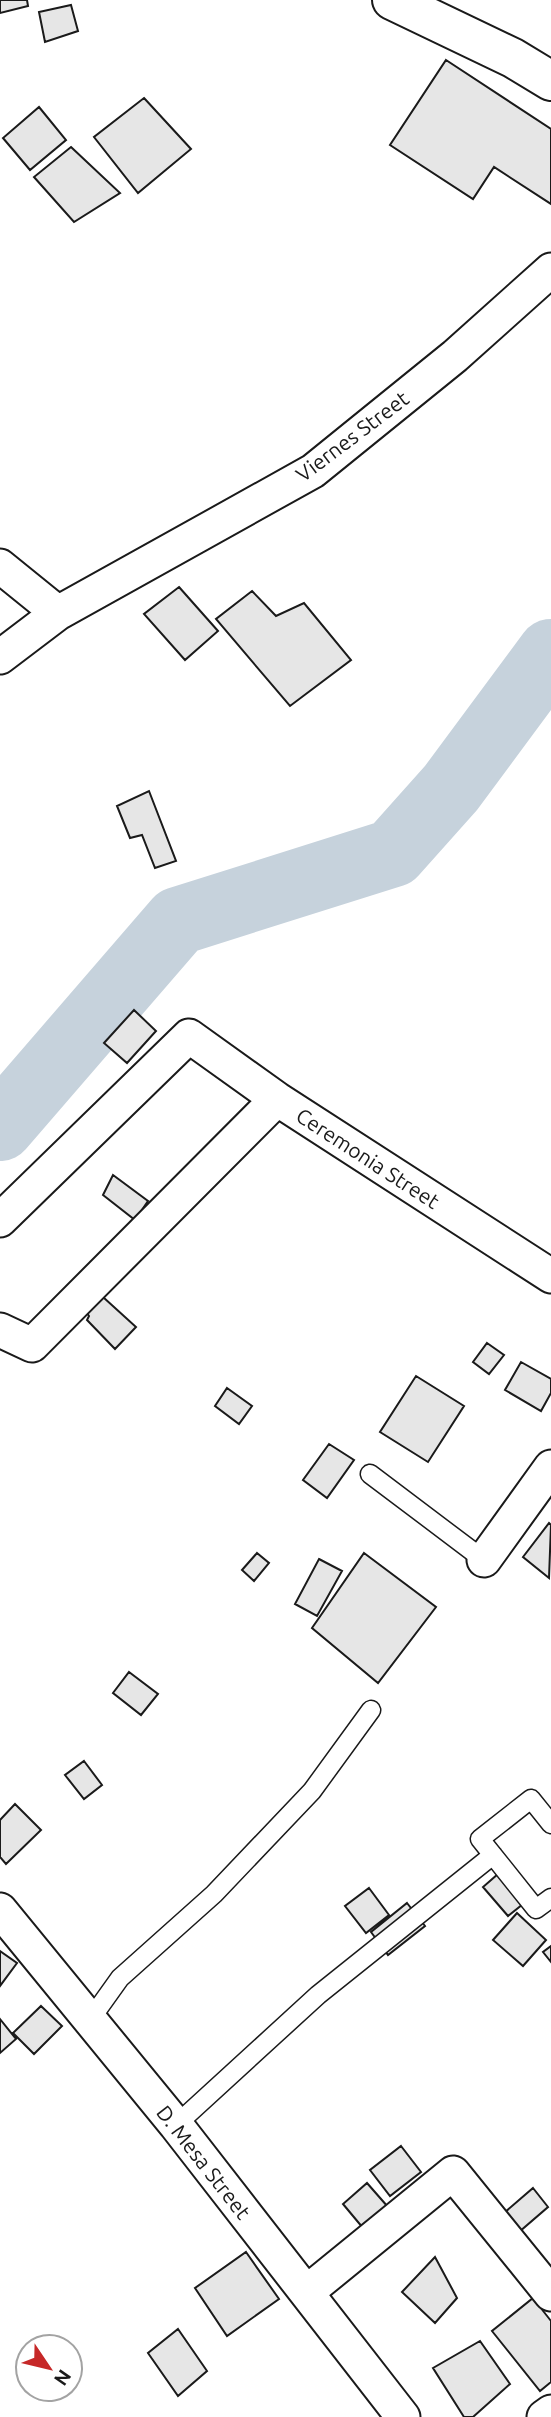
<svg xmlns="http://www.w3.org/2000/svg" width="551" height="2417" font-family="Ubuntu,sans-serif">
  <rect width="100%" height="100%" fill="#fff"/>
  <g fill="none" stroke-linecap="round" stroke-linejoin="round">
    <path stroke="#c6d2dc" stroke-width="68" d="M0,1127L178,921L393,853L451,788L551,653"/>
  </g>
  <path fill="#e6e6e6" stroke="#1a1a1a" stroke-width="2" d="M0,0H27L28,6L0,13Z
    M71,5L78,31L45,42L39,12Z
    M446,60L551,129V204L494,167L473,199L390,145Z
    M144,98L191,149L138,193L94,137Z
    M39,107L66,140L30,170L3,138Z
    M71,147L120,193L74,222L34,177Z
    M179,587L218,631L185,660L144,614Z
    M252,591L276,616L304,603L351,660L290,706L216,619Z
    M149,791L176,861L155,868L142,835L130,838L117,806Z
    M134,1010L156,1031L127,1063L104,1043Z
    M113,1175L148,1201L135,1220L103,1195Z
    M92,1287L136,1327L115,1349L87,1320L89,1316L81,1304Z
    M487,1343L504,1355L489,1374L473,1362Z
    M521,1362L551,1379V1393L541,1411L505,1390Z
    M416,1376L464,1406L428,1462L380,1432Z
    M227,1388L252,1406L239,1424L215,1406Z
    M329,1444L354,1460L327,1498L303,1480Z
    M549,1523L551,1525L549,1578L523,1557Z
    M257,1553L269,1563L254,1581L242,1570Z
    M364,1553L436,1607L378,1683L312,1628Z
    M319,1559L342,1571L317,1616L295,1604Z
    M129,1672L158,1694L141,1715L113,1693Z
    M84,1761L102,1785L84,1799L65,1775Z
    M15,1804L41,1830L6,1864L0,1857V1820Z
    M498,1874L523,1904L508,1916L483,1887Z
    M369,1888L389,1915L366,1933L345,1906Z
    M407,1903L425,1926L388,1955L371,1932Z
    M517,1913L546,1940L523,1966L493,1940Z
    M551,1946V1962L543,1952Z
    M0,1951L17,1963L0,1986Z
    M41,2006L62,2026L34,2054L13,2033Z
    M0,2019L16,2039L0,2053Z
    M401,2146L421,2172L390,2196L370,2170Z
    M367,2183L388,2207L363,2228L343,2204Z
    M533,2188L548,2207L519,2232L504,2213Z
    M246,2252L279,2299L227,2336L195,2288Z
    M435,2257L457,2298L435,2323L402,2292Z
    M533,2298L551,2321V2382L540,2391L492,2331Z
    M178,2329L207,2371L178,2396L148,2353Z
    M480,2341L510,2384L473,2417H464L433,2368Z"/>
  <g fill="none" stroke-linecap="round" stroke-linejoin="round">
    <g stroke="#1a1a1a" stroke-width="21">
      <path id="lane" d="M370,1474L484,1560
        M551,1824L531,1799L480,1839L536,1909L551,1898
        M90,2020L120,1978L214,1894L312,1791L371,1710
        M176,2125L318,1995L493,1855"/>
    </g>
    <g stroke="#1a1a1a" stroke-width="37">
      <path id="street" d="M0,566L58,613
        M0,657L58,613L313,471L455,356L551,270
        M0,1220L189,1036L277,1099L551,1276
        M0,1330L32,1345L277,1099
        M484,1560L551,1467
        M0,1910L176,2125L403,2417
        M307,2292L453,2173L551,2294
        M544,2417L551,2412"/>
    </g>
    <g stroke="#1a1a1a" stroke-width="42">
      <path id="secondary" d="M392,0L513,58L551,81"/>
    </g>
    <use href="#lane" stroke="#fff" stroke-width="18"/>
    <use href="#street" stroke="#fff" stroke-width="33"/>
    <use href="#secondary" stroke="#fff" stroke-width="38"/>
  </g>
  <g text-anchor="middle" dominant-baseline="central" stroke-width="5" stroke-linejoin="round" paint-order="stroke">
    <g font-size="21" fill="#1a1a1a" stroke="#fff">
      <text transform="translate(352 436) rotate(-37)">Viernes Street</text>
      <text transform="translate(368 1158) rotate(33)">Ceremonia Street</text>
      <text transform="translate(204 2162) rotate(52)">D. Mesa Street</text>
    </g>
  </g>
  <g transform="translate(49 2368) rotate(125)"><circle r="33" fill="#ffffff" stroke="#a3a3a3" stroke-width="2"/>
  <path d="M0-5L12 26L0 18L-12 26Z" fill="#c62828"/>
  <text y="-10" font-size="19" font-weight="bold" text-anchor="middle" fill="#1a1a1a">N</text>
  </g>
</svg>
